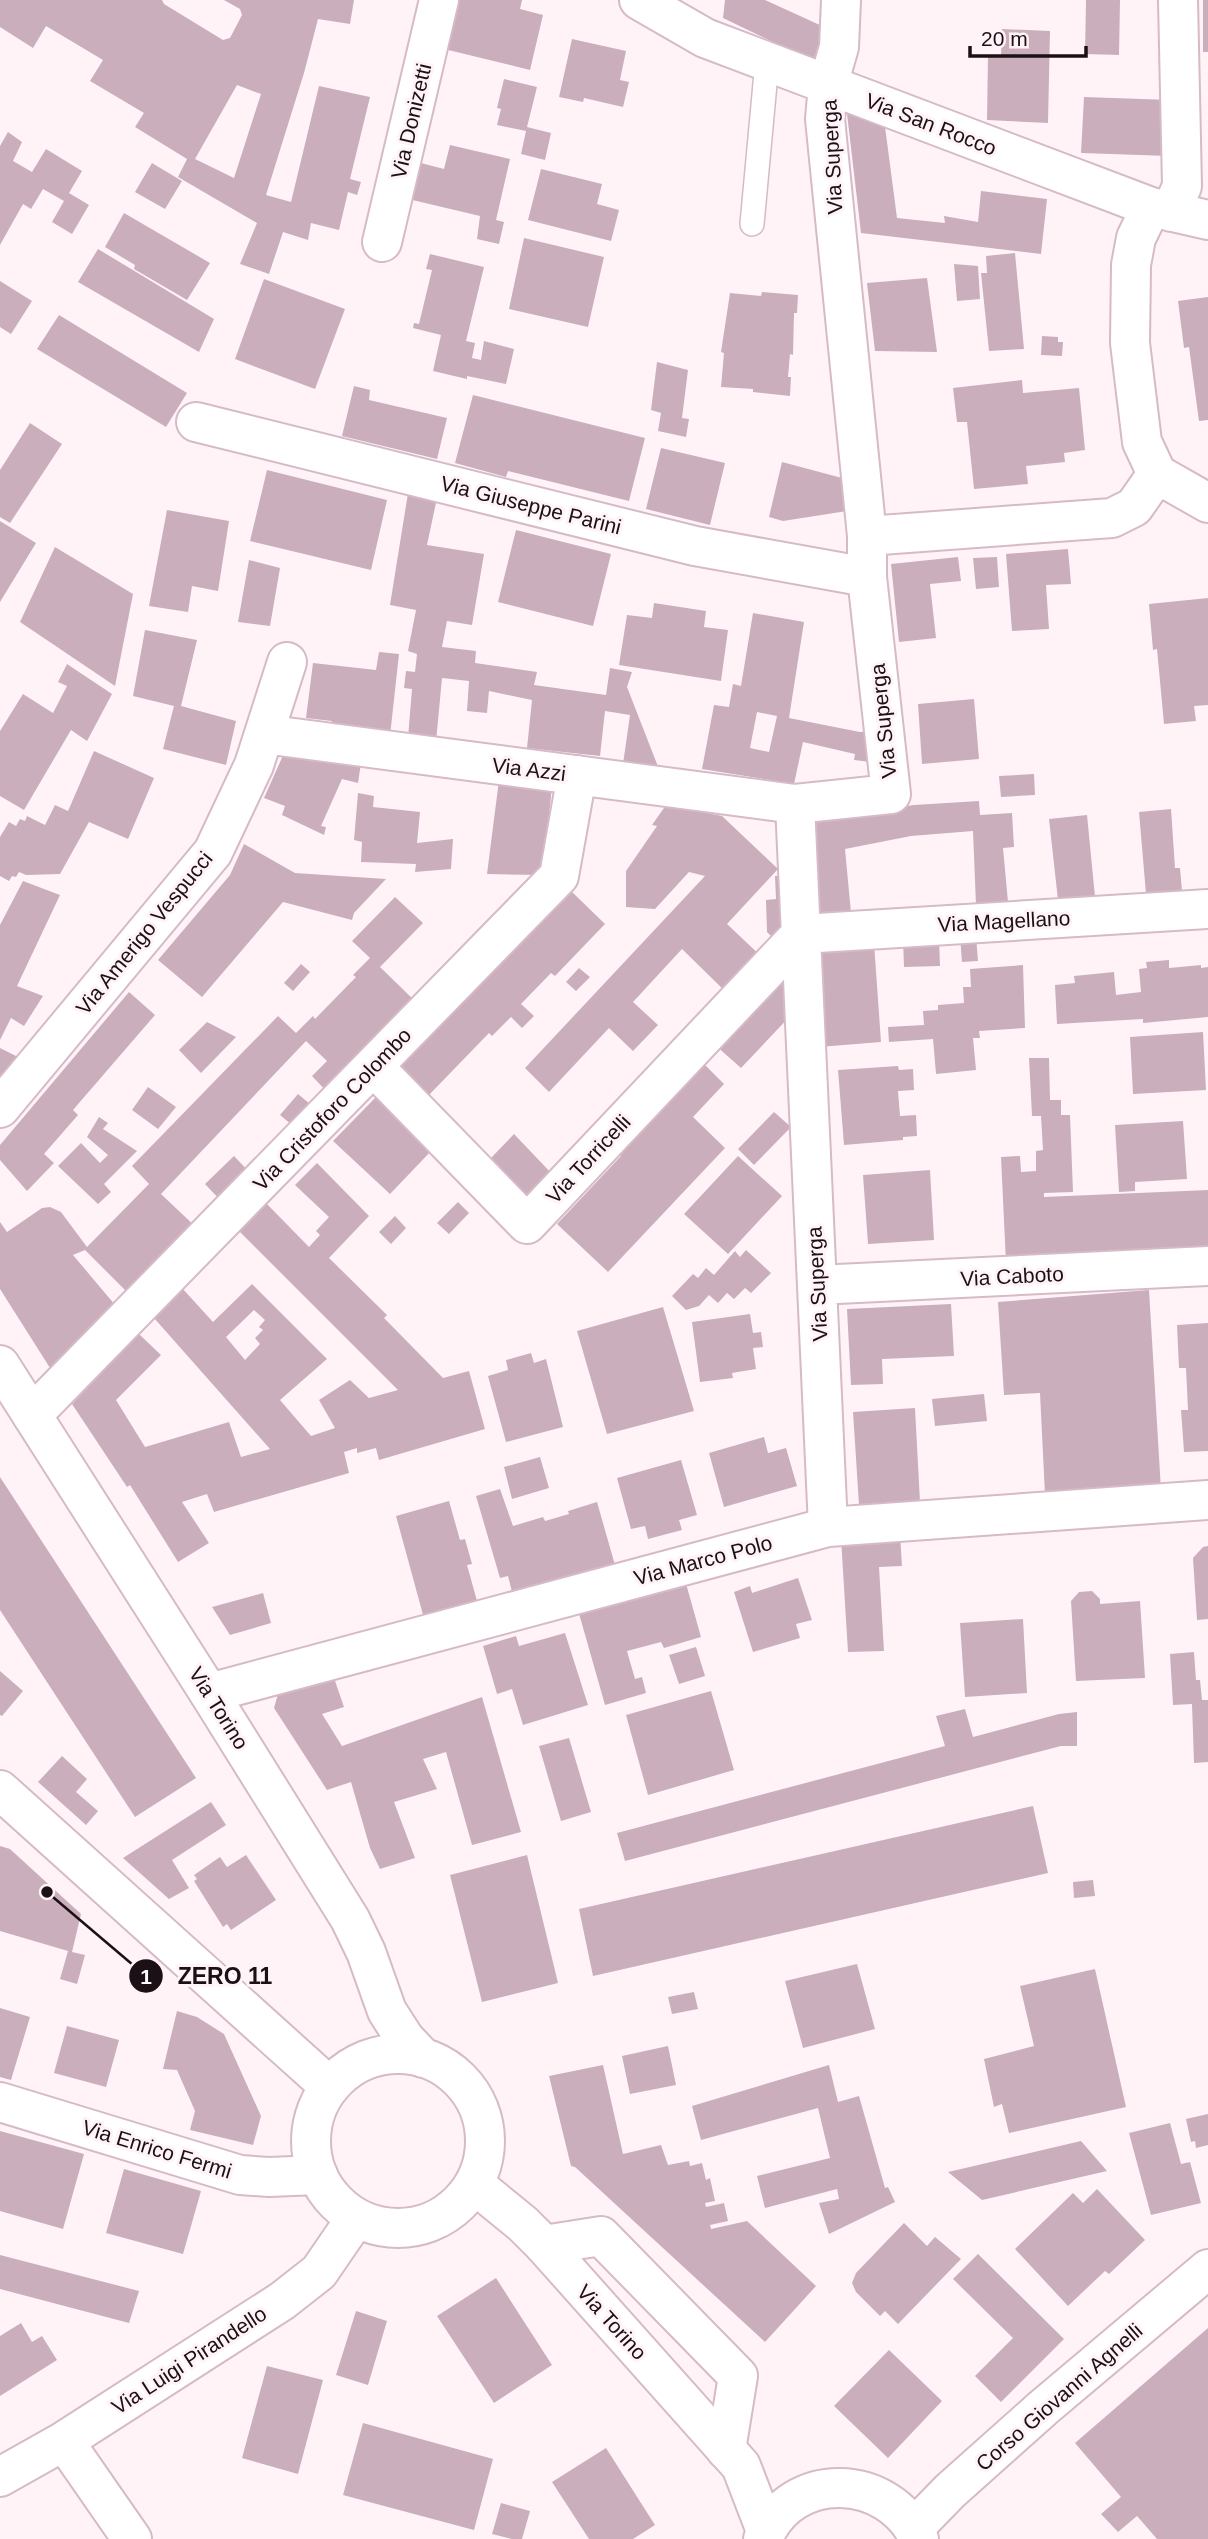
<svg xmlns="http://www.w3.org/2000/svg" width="1208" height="2539" font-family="Helvetica,sans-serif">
  <rect width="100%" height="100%" fill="#fff3f8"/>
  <path fill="#caaebc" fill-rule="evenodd" d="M0,0H162L164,4L223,40L230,38L242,15L240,9L224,0H354L350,24L318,19L304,73L266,195L291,202L319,86L370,97L350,179L361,182L357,195L348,192L339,230L311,223L308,240L283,232L269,274L240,264L257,223L178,177L187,159L135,127L144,113L90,81L103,60L46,26L33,48L0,27ZM237,85L261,94L234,178L195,159Z
    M451,0H522L520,9L543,15L530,70L440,48Z
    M725,0H765L833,31L817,63L723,18Z
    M1086,0H1120L1119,55L1085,54Z
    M1203,0H1208V52H1203Z
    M1002,29L1050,31L1048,123L987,120L988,55L1001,56Z
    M572,39L626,51L620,80L629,82L623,107L584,98L583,102L559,97Z
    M504,79L537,87L527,127L551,133L545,160L521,154L526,131L497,125L501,109L497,108Z
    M1084,97L1170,100L1169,156L1081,153Z
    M846,105L884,119L897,218L945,223L944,216L978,222L981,191L1047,199L1041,254L861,233Z
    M8,132L22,142L13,161L32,172L46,149L82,171L69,193L89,205L72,234L52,222L64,201L43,189L31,209L23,204L0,245V146Z
    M450,145L510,159L496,220L504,222L499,244L477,239L480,216L404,198L413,161L444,169Z
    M152,163L182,181L165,209L135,192Z
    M541,169L602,184L597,204L619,210L611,241L528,220Z
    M124,213L210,263L187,300L134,269L135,265L105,247Z
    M524,238L604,257L588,327L509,309Z
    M98,249L214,319L199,352L78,282Z
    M1015,253L1024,349L989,351L981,273H987L986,256Z
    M430,254L484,267L466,341L475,343L472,358L481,360L484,341L514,349L506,384L467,376V379L433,371L441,335L413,328L414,323L419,324L432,270L426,269Z
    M954,264L978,266L980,299L957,301Z
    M927,278L937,352L875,351L867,283Z
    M264,279L345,309L315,389L235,359Z
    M0,281L32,301L11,334L0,327Z
    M762,292L798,295L797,313H794L793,355L790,354L788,377H791L790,396L753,392V389L721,387L724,353L721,352L730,293L761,296Z
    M1208,297V420L1199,421L1189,347L1184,348L1178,301Z
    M59,315L187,393L166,427L37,349Z
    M1042,336L1058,337V342H1063L1062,356L1041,355Z
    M657,362L688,370L682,418L689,419L686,437L658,431L661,413L651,410Z
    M1022,380L1023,393L1079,388L1085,450L1064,453L1065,462L1026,466L1028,484L974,489L967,422H957L953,388Z
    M354,386L370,390L369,400L447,418L437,459L342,436Z
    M473,395L645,438L629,501L508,471L506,477L455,463Z
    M30,423L62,444L10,523L0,517V470Z
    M661,448L725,463L710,525L646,509Z
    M782,462L842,478L847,511L783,521L769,517Z
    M267,470L387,500L371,570L250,541Z
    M408,493L437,498L427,545L484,554L472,625L447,621L442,647L476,651L475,663L537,672L534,685L606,695L610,668L632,672L627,687L657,764V767L623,764L630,715L605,711L600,756L527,748L532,700L489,691L487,713L467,711L469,681L442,678L436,742L408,738L412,689L404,688L406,671L415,672L417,654L408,651L416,610L390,605Z
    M167,510L229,521L218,591L192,586L188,612L149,606Z
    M0,521L36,543L0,602Z
    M516,530L611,554L593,626L498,602Z
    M55,547L133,594L115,686L20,622Z
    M1068,549L1071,584L1046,585L1049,629L1012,631L1006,554Z
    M958,557L961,581L930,584L936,638L899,642L891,564Z
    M997,557L999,587L976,589L973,558Z
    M249,560L280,568L270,626L238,622Z
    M1208,598V705L1194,706L1196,721L1164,724L1157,649L1153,650L1149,604Z
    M654,603L706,611L704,627L728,630L721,681L619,665L627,615L652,618Z
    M753,613L804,622L789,718L860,732L878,731L879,763L854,760L855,754L803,742L794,784L702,769L714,705L729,707L733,684L741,686ZM757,712L777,716L769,752L750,748Z
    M145,630L197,640L181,706L236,721L226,765L163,749L174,706L133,696Z
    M379,652L399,654L390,736L331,729L332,721L306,718L313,663L376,670Z
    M67,664L112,694L87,741L71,730L24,810L0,796V731L23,694L53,713L67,686L58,682Z
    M974,699L979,759L922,764L918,704Z
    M94,751L154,778L128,839L89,822L60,874L26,875L19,872L16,877L12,876L9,881L0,876V837L9,822L16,826L20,819L25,821L27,816L45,825L55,805L68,811Z
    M285,751L361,763L358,783L342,779L321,826L326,827L324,835L282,815L285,806L264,798Z
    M1034,774L1035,795L1001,797L999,776Z
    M499,780L552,786L543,875L487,874Z
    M358,793L374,796L373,807L420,812L417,843L453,839L451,869L415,872L416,864L361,862L362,842L354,840Z
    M979,801L980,815L1012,813L1014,847L1003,848L1008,902L976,905L973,831L911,836L845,849L851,913L811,917L809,822L914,805Z
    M666,805L722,816L778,869L727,924L764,959L729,995L682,949L633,1002L658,1025L633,1051L609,1028L549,1092L525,1068L705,876L689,872L655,909L626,907V871L657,826L652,825Z
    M1171,809L1175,868H1180L1182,891L1146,894L1139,812Z
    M1087,815L1095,897L1058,900L1049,819Z
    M244,844L295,873L386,879L354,913L352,920L283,902L202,997L158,960L230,875Z
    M788,875L789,899L778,943L767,932L766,900L776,899L775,876Z
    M23,881L60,895L17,986L43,996L24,1026L11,1018L0,1040V925Z
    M570,890L605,924L555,976L551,973L521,1004L534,1016L522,1028L511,1017L492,1036L489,1033L428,1096L399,1068Z
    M395,897L423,923L380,967L417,1003L330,1095L312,1076L327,1061L306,1041L161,1194L199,1230L134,1299L85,1250L73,1255L121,1312L57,1379L0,1289V1222L7,1232L42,1208L50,1207L61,1212L87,1247L149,1184L132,1166L278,1016L296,1033L313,1016L315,1019L356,977L353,975L370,958L352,941Z
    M976,936L978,961L962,962L960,937Z
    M939,939L940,966L904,967L903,940Z
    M874,943L881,1042L819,1047L812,947Z
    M1169,960V968L1201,965V968L1208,967V1017L1143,1023V1019L1057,1024L1055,985L1075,983L1074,976L1114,972L1116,995L1141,992L1139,969L1147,968L1146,962Z
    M301,964L310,972L293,991L284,983Z
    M1023,965L1025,1028L979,1031L980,1038H973L976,1070L936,1074L933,1039L889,1042L888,1027L924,1025L923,1011L938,1010V1005L964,1003L963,987H971L970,969Z
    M579,968L590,977L576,991L566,982Z
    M780,979L790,985L792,1014L741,1068L715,1045Z
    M129,992L155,1015L73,1110L78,1115L44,1154L54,1163L27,1191L0,1160V1145Z
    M207,1022L236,1037L201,1073L179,1050Z
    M1203,1032L1206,1090L1133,1094L1130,1037Z
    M0,1048L30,1063L0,1100Z
    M1029,1058H1049L1050,1100H1061V1115H1070L1073,1192L1044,1193V1197L1208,1190V1254L1006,1263L1001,1157L1020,1156L1021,1172L1036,1171V1151L1043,1150L1041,1116H1032Z
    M702,1062L724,1084L693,1117L725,1148L608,1272L557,1224L621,1156L616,1152Z
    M898,1066L899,1070L913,1069L914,1090L898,1091L900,1116L916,1115L917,1136L903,1137V1140L844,1145L838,1070Z
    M148,1087L176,1107L158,1129L132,1110Z
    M298,1094L316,1109L298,1130L280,1115Z
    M377,1096L433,1149L390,1194L333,1141Z
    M774,1112L791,1127L754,1165L738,1149Z
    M99,1117L108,1123L103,1129L137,1151L104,1184L111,1192L98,1204L58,1166L81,1143L100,1163L108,1155L87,1137Z
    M1183,1121L1187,1179L1135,1182V1191L1119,1192L1115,1125Z
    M514,1134L554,1176L530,1200L491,1158Z
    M234,1156L253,1176L224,1204L205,1184Z
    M738,1156L782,1196L728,1254L684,1214Z
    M317,1163L369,1216L329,1258L387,1315L384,1318L443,1378L469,1371L485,1429L379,1460L376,1448L357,1453V1448L344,1452L349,1473L214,1512L207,1494L182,1502L209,1543L178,1562L130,1485L127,1487L72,1404L139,1334L161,1355L116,1400L145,1447L229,1422L241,1457L270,1449L154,1318L182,1288L213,1322L252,1284L327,1359L280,1400L311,1436L335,1428L319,1400L350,1380L369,1398L398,1390L239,1231L266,1203L309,1247L320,1235L316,1231L329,1217L295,1185ZM254,1310L265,1320L259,1327L263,1330L255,1338L260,1344L245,1360L226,1337Z
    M930,1170L934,1240L868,1244L863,1175Z
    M458,1202L469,1213L449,1234L437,1223Z
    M395,1216L406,1228L391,1244L379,1232Z
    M746,1250L771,1273L751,1293L745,1288L734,1299L727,1293L718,1303L709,1295L699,1306L686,1310L672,1296L693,1274L698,1278L706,1268L714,1275L735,1251L740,1257Z
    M1149,1290L1161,1490L1045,1495L1040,1393L1004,1395L998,1302Z
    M951,1304L954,1356L882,1359L883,1384L851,1385L847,1309Z
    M663,1307L694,1411L607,1434L577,1331Z
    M750,1314L753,1333L761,1332L763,1347L753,1348L756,1369L732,1373L733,1378L700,1382L692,1322Z
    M1208,1323V1451L1184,1452L1181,1410H1188L1186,1368H1179L1177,1325Z
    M531,1353L534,1363L546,1359L563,1427L506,1442L488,1376L508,1370L506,1360Z
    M984,1394L987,1421L935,1426L932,1399Z
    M915,1408L920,1502L859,1505L853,1412Z
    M764,1437L768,1453L786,1448L797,1486L724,1507L709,1453Z
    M540,1457L549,1488L512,1499L504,1467Z
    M681,1460L697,1515L679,1520L682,1530L648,1539L645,1526L631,1529L617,1478Z
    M0,1477L196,1778L135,1817L0,1610Z
    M500,1489L513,1526L543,1517L545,1521L569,1514L568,1511L597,1502L615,1565L513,1596L508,1576L500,1578L476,1496Z
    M449,1501L460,1540L465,1539L472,1564L467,1565L479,1608L425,1622L396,1516Z
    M900,1534L902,1566L879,1567L884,1651L848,1652L841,1538Z
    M1208,1546V1619L1197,1620L1193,1558L1203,1547Z
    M798,1578L812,1620L796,1624L800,1638L753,1652L734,1592L750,1586L752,1593Z
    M685,1580L701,1637L664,1648L661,1642L627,1651L635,1679L642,1677L646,1693L605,1705L578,1610Z
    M1092,1591L1100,1599V1604L1140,1601L1145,1678L1076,1681L1071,1601L1079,1592Z
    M263,1593L271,1623L230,1635L212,1607Z
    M1023,1619L1027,1693L965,1697L960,1623Z
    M565,1633L588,1705L523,1725L512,1689L497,1694L483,1646L516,1636L519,1646Z
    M696,1647L705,1676L679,1684L669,1655Z
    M1194,1652L1196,1680H1200L1202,1700H1208V1762L1194,1763L1192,1704L1173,1705L1170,1654Z
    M0,1671L23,1691L2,1716L0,1715Z
    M334,1678L344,1707L322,1714L342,1746L482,1697L521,1832L472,1845L446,1752L423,1759L437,1789L394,1802L415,1858L380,1869L370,1848L351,1782L327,1790L274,1708L278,1694Z
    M711,1691L734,1770L648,1795L626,1715Z
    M965,1709L973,1737L1059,1714L1077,1712V1746H1061L625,1861L617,1833L945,1746L936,1716Z
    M569,1738L591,1812L561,1821L539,1746Z
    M62,1756L87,1779L76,1792L98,1811L86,1825L38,1782Z
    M211,1802L226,1825L172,1860L189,1888L169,1899L123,1858Z
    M1033,1806L1048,1873L593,1976L579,1909Z
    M0,1846L10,1849L81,1914L72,1952L85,1955L77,1984L60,1979L68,1951L0,1931Z
    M246,1855L276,1900L231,1930L227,1924L223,1927L194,1881L197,1879L194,1875L220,1857L227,1867Z
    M527,1855L558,1983L482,2002L450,1875Z
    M1093,1880L1095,1896L1074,1898L1073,1882Z
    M857,1964L875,2029L803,2048L785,1981Z
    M1095,1969L1126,2107L1009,2133L1002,2104L994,2107L984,2059L1034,2046L1020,1986Z
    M694,1992L698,2009L672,2014L668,1997Z
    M0,2008L30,2017L11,2080L0,2077Z
    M177,2011L197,2017L224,2034L261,2116L253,2145L190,2130L195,2111L177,2070L163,2069Z
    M67,2026L119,2040L106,2087L54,2073Z
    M668,2046L676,2085L630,2094L622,2056Z
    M603,2065L623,2154L661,2145L668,2165L689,2161L690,2166L702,2163L706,2180L710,2178L715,2201L705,2203L706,2207L724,2203L728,2221L710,2225L711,2229L747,2221L816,2286L765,2342L575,2167L571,2166L549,2076Z
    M829,2065L838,2102L859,2096L885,2188L888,2187L895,2202L829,2234L819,2203L839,2199L837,2189L765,2208L757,2176L830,2158L818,2108L701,2140L692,2106Z
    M1208,2114V2145L1196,2148L1195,2141L1191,2142L1186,2119Z
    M1170,2123L1181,2164L1190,2162L1201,2203L1151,2215L1129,2133Z
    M0,2131L84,2154L63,2229L0,2211Z
    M1081,2141L1107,2171L982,2200L948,2172Z
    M124,2169L201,2191L183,2254L106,2233Z
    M1097,2189L1145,2240L1109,2274L1105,2271L1068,2306L1015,2249L1073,2193L1083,2203Z
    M904,2223L927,2246L935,2237L961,2259L898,2324L885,2311L880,2316L856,2292L852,2283L856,2273Z
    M978,2254L1064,2339L1001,2402L975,2376L1013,2338L953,2279Z
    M0,2255L139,2291L129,2323L0,2289Z
    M496,2278L552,2365L494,2403L437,2316Z
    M356,2311L387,2321L368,2385L336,2375Z
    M21,2323L32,2342L42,2336L57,2360L0,2396V2336Z
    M1208,2328V2539H1157L1137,2516L1118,2532L1101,2514L1121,2497L1075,2443Z
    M889,2350L942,2401L888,2458L834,2406Z
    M267,2366L323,2380L298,2474L242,2458Z
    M363,2423L493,2459L474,2530L343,2495Z
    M606,2448L655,2525L633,2539H589L552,2482Z
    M501,2503L530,2511L522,2539H512L492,2534Z"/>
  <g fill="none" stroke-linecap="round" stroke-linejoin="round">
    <g stroke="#d6bac8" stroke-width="26">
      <path id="service" d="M752,224L767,62"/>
    </g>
    <g stroke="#d6bac8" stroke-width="42">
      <path id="minor" d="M639,0L705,38L1151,207
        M1171,212L1182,186L1178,0
        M382,242L439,0
        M196,422L695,546L867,577
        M1157,474L1142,442L1130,343L1131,265L1136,238L1151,207L1208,220
        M1157,474L1208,503
        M867,536L1112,518L1134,507L1157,474
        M264,734L795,804L891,794L867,577V536L825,119L828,85L839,47L841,0
        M795,804L828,1527
        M374,1067L527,1224L801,934L1208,909
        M0,1108L213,852L254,765L287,662
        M817,1285L1208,1266
        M32,1415L559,876L577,775
        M209,1693L828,1527L1208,1500
        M0,2102L240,2175L269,2177L318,2175
        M544,2245L601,2236L738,2376L726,2450
        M64,2441L132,2539
        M0,2477L64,2441L282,2301L319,2272L356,2218"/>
    </g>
    <g stroke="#d6bac8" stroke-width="42">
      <path id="tertiary" d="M0,1365L209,1693L350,1919L366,1952L387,2011L405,2039L423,2058
        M0,1790L330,2087
        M311 2141a87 87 0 1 1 174 0a87 87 0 1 1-174 0Z
        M474,2184L523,2224L544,2245L741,2466L766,2531
        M914,2528L950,2491L1043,2408L1208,2269
        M763,2539C791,2469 889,2473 919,2539"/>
    </g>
    <use href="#service" stroke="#fff" stroke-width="23"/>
    <use href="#minor" stroke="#fff" stroke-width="38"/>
    <use href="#tertiary" stroke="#fff" stroke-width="38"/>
  </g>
  <g text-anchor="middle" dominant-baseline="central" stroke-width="6" stroke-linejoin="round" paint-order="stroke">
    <g font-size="21" fill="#1a1015" stroke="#fff3f8">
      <text transform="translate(411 121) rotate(-77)">Via Donizetti</text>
      <text transform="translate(931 124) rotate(21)">Via San Rocco</text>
      <text transform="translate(832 157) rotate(-93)">Via Superga</text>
      <text transform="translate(531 505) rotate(14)">Via Giuseppe Parini</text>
      <text transform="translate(883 721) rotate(-96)">Via Superga</text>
      <text transform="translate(529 769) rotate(7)">Via Azzi</text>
      <text transform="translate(1004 921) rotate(-3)">Via Magellano</text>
      <text transform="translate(144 933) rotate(-51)">Via Amerigo Vespucci</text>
      <text transform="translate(332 1109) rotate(-46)">Via Cristoforo Colombo</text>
      <text transform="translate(588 1159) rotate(-47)">Via Torricelli</text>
      <text transform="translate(1012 1276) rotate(-3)">Via Caboto</text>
      <text transform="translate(817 1284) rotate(-93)">Via Superga</text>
      <text transform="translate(703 1560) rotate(-15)">Via Marco Polo</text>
      <text transform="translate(219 1708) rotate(58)">Via Torino</text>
      <text transform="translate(157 2149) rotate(17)">Via Enrico Fermi</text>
      <text transform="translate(612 2322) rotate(48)">Via Torino</text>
      <text transform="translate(189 2360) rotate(-33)">Via Luigi Pirandello</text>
      <text transform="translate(1059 2397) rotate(-41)">Corso Giovanni Agnelli</text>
    </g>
  </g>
  <path fill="none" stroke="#1a1015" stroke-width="2.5" d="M47 1892L146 1976"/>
  <g fill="#1a1015" stroke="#fff3f8" stroke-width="2.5">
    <circle cx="47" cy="1892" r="7"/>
    <circle cx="146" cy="1976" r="18"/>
  </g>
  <g font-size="21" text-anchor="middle" font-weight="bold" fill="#fff">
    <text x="146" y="1984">1</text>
  </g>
  <g font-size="23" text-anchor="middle" font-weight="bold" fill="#1a1015" stroke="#fff3f8" stroke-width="6" stroke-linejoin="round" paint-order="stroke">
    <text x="225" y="1984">ZERO 11</text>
  </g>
  <path d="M970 46v10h116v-10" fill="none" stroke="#1a1015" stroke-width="3.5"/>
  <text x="981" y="46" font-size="21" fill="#1a1015" stroke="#fff3f8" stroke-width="5" paint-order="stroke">20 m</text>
</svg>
